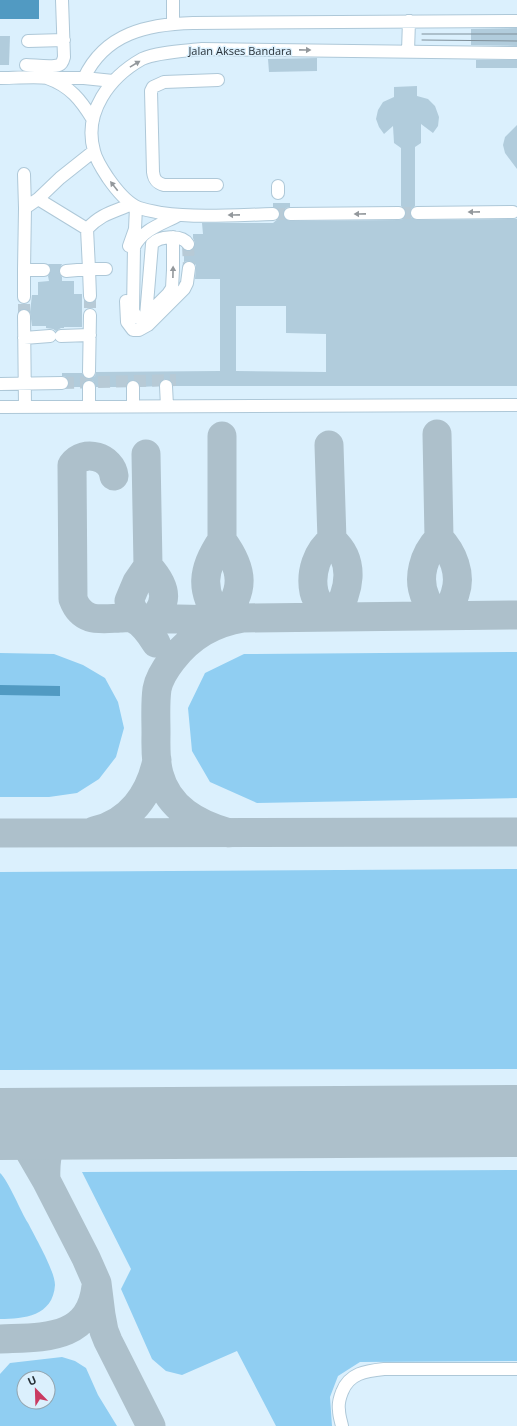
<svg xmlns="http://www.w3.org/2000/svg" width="517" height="1426" font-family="'Open Sans',sans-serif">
  <rect width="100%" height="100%" fill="#dbf0fd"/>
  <path fill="#90cef2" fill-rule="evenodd" d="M517,652V798L257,803L210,782L192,751L188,708L205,673L244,654Z
    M0,653L54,654L83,665L105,678L118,702L124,728L116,757L99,779L77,793L49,797H0Z
    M517,869V1069L0,1070V872Z
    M517,1170V1361L360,1362L338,1376L330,1397L332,1426H276L237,1351L182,1375L166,1371L152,1359L121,1289L131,1269L82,1172Z
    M0,1173C8,1180 21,1212 28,1223C35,1237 55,1271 55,1285C53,1316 24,1319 0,1319Z
    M62,1357L75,1361L86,1368L98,1395L117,1426H0V1374L10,1363ZM24,1378H48V1402H24Z"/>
  <path fill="#519ac2" d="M0,0H39V19H0Z
    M0,685L60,686V696L0,695Z"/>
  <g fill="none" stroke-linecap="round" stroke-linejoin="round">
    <path stroke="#adc0cb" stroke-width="29" d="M222,436V540C244,570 246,591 221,620C199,591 202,569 222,540
      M146,454L148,566L137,582L129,601L133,610L149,630
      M114,476C112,457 84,448 72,465L73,599C82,623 100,619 120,618C124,618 129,617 132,618C142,622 151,635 156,643
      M439,538C453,553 462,574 455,594C453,602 448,609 443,616
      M332,540C357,562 349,592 334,617
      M435,616C432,611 428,605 426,599C416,578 424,554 439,538L437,434
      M328,617C323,609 316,601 314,592C310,573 317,551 332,540L329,445
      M132,618L224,620
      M147,626C169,604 169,589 148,566
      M94,831C130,823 150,794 157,760
      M0,833L517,832
      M229,833C197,824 168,808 159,774C155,760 156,746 156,732C156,718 155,703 157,689C159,678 165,669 172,660C191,636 213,623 243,618L517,615
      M0,1128L9,1131L16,1136L28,1149L46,1180L86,1258L97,1283L101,1315L104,1331L108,1341L151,1426
      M46,1180C45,1160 47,1135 69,1128C77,1126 86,1125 94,1123
      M0,1339C43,1337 90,1341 96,1286"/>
    <path stroke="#adc0cb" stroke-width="72" d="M0,1124L517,1121"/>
  </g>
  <path fill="#b1ccdc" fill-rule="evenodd" d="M517,28V46L471,45V29Z
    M0,36H10L9,65H0Z
    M317,58V71L269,72L268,59Z
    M476,60H517V68H476Z
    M417,86V96L428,99L435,106L439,117L438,126L433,133L421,124V143L415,147V206L410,210L411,217L417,220L517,219V386H174L172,382L166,379L162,380L159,386L140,387L137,381L133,380L127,383L126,387H96L93,381L89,380L83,383L82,387H68L69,383V380L66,377L62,376V373H82L85,378L89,379L95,376L96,372L220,371V279H195L196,265L190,261L184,262V250L189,251L193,249L195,243L193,238V234H203L202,223H273L279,218L280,214L279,210L273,207V203H290V207L286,208L283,214L284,218L290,221L399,220L403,219L406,216V213L405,209L401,206V148L394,143L393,126L384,134L379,127L376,119L378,110L383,102L394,97V87ZM236,306H286V333L326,334V372L236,371Z
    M517,125V169L505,153L503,145L505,137Z
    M48,264H62L59,271L62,277V281H74V294H82V327H64V328H61L56,331L53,329L46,328V326H32L30,312L32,295H38V282L49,281L48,276L51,270Z"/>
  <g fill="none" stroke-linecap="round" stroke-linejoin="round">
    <path stroke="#b7cad6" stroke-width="12" stroke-dasharray="12 6" stroke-linecap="butt" d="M399,213H417
      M273,214H290
      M188,244L189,268
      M90,296V315
      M24,316V297
      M62,383L176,380"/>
    <g stroke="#aec8d8" stroke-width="14">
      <path id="minor" d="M173,0V24
        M28,41L64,40
        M408,51L409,21
        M26,65C34,65 52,68 59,65C62,64 63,61 64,57L62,0
        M0,78C11,78 39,76 47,78C70,86 81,100 93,120
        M51,78H84L113,81
        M84,78C105,33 148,24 193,23L517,21
        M24,174L25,208
        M217,185H164C157,183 154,180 153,172L151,91L153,87L164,82L218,80
        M278,193V186
        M38,199L25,208L24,270H44
        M417,213L513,212
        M273,214C236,215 198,218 161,213C153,211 142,210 135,206C124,200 115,188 108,178C102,169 96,160 94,151C83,112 110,77 142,59C157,52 185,51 202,49L517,53
        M290,214L399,213
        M87,229C102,213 114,212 132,204
        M173,237V270L172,288L168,294L146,316L140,319L136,316L133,311L134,247C143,229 162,224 179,215
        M129,246L135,229L136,207
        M66,271L89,269L87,229L38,199L60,178L94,151
        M90,296L89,269H106
        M24,297V270
        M126,301L127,322L133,330H139L148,325L184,289L187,283L189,268
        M24,316L25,407
        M146,316L152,244C159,236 182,234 188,244
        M61,336L90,335
        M24,338L50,336
        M89,372L90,315
        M0,384L62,383
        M166,386L167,406
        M89,387V406
        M133,387V406
        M0,407L517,405
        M342,1426C341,1421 339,1416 339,1410C338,1404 340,1397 342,1392C349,1373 366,1371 384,1369H517"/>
    </g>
    <use href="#minor" stroke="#fff" stroke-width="12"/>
    <path stroke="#7f8f99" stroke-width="1" d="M422,34H517
      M422,40L517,41"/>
  </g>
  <defs><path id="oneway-solid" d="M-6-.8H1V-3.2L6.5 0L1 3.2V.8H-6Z"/></defs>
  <g fill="#93989c">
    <use href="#oneway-solid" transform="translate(305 50) rotate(1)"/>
    <use href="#oneway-solid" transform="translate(135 64) rotate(-31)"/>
    <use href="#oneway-solid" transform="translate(114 186) rotate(-128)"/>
    <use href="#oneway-solid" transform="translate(474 212) rotate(179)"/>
    <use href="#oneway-solid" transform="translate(360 214) rotate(179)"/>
    <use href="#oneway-solid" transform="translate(234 215) rotate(179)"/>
    <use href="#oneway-solid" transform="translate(173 272) rotate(-89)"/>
  </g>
  <g text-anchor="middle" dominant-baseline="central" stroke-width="3" stroke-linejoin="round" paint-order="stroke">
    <g font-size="11" fill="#273138" stroke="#dbf0fd">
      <text x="240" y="50">Jalan Akses Bandara</text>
    </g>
  </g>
  <g transform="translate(36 1390) rotate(337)"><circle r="19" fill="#dbf0fd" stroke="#93a4ae"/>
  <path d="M0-3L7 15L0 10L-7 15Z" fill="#c93b62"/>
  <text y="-6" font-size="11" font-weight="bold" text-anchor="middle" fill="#273138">U</text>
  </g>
</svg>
